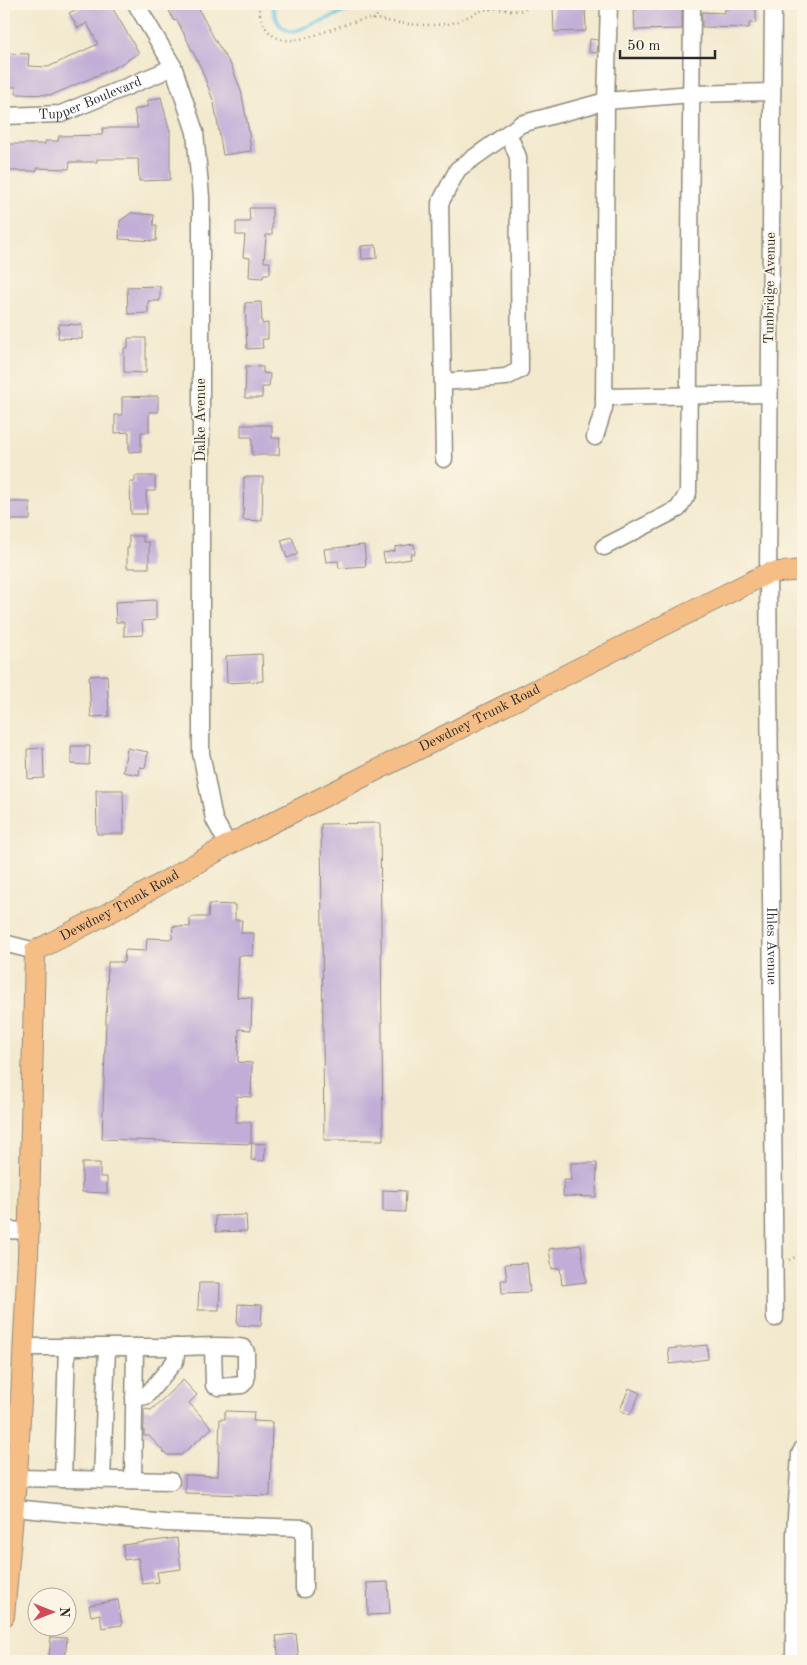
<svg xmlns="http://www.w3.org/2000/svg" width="807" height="1665" font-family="'Old Standard TT',serif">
  <rect width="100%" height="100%" fill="#fcf5e5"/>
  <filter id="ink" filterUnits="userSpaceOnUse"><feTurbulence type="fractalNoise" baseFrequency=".02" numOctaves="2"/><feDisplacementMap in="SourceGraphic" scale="10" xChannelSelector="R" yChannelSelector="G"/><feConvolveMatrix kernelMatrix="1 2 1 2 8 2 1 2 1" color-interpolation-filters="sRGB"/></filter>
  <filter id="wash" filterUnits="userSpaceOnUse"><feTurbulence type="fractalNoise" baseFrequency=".0096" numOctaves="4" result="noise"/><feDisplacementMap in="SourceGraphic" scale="20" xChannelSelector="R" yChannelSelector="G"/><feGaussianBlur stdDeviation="1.12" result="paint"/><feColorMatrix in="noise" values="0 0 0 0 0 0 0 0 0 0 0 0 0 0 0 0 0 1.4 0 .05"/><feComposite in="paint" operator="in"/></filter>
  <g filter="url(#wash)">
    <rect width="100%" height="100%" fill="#f2e9ce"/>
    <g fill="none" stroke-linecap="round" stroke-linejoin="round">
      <path stroke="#66c5e5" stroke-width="4" d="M272,4C275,17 278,30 293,32L344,12L375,4"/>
    </g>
    <g id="blocks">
      <path fill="#c1add7" d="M76,4H110L139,53L114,68L52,95L16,94V87H4V53L29,54L28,66L48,67L98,44L87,23L78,28L69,13L79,8Z
        M166,4H196L215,40L232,67L241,91L248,127L251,151L223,155L214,103L201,68L177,20L174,21Z
        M637,4H682V29L635,30L634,10H637Z
        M728,4H751V9H756V23H749V28L702,27V12L724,13L725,9H728Z
        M585,5L586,31L554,32L553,6Z
        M590,39L598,40L597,53L589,52Z
        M161,97L169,129H170V180L139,181L138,159H97V162H70L69,169L37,168V171H4V144H45V141H58L59,136L102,135L103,128H138L134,110L149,106L147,101Z
        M249,208H272V235H266L264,262H270V274H264L263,278L249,277L250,258L243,257L245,235H236V222H250Z
        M131,213L154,215L153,225H157L156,241L119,239L120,221Z
        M376,245L377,258L362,259L361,246Z
        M160,286V301H148V313L128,314L127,287Z
        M261,302L262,324L268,323V339H262L263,348L247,349L245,303Z
        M59,324L82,325V339L58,338Z
        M128,338H146V373L124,372V348H128Z
        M246,366L263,367V373L270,374L269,387H262V398H245Z
        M158,396V412H149V432H141V451L129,452V432L115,433V415H122V397Z
        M241,425H272V438H280L279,455H252V437H241Z
        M135,476H155V491H146L147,514H131L130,482H135Z
        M244,477H263L262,521L243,520Z
        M5,502H30V520H5Z
        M129,536H143V542H149V568H127V548H129Z
        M292,537L298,554L287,558L281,540Z
        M414,544L415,554H410L411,559L385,563L383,553L395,551V547Z
        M364,545L366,566L339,568L338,561L326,562L324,549Z
        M156,600V620L142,621L143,635L124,636V622H116L115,602Z
        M262,654L263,681L227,683L226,656Z
        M107,675L109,716L91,717L89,676Z
        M71,746H90L89,765L71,764Z
        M43,748L44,778L28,779L27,749Z
        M127,748L148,752L145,768L140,767L139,775L123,772Z
        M96,790H123L124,834H97Z
        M380,823L383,1140H324L321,824Z
        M209,904L235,905V920H242L241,933H254L253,956L239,955L237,997L252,998L251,1030L239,1029L238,1062L252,1063L251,1097L237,1096L236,1122H251V1144L102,1139L108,962H124L125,950L146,951L147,938L172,939L173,926L190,927V917H208Z
        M252,1143L266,1144L264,1161L251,1160Z
        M82,1163H100V1177H107V1193L82,1192Z
        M571,1163H597L596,1197L563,1196L564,1180H571Z
        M383,1190L406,1191L405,1212L383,1211Z
        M246,1215L247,1231L216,1232L215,1216Z
        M581,1245L586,1282L562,1285L560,1268L552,1269L549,1249Z
        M527,1263L530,1292L502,1293L501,1280H507L505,1264Z
        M199,1283H220L219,1310H198Z
        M238,1304L262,1305L261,1326L237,1325Z
        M707,1345L708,1359L670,1364L668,1349Z
        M183,1380L197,1395L189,1403L212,1428L181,1455H167L149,1436H144V1409L151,1410Z
        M629,1388L640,1393L630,1415L620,1410Z
        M225,1411L254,1412L253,1421L272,1422L270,1496L185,1493V1475L218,1476L220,1419H225Z
        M177,1538L181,1569L157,1572L159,1582L142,1584L138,1558L124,1560L123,1545Z
        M388,1582L390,1614L368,1615L367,1583Z
        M118,1600L122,1625L102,1628L100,1614L91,1616L89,1605Z
        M296,1634L299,1661H279L276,1636Z
        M51,1637L67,1638L65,1659L49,1657Z"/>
    </g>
  </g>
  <g filter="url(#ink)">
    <use href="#blocks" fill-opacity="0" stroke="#8e8a7c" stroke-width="1"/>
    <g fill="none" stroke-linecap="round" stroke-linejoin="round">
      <g stroke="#8e8a7c" stroke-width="19">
        <g id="minor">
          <path d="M136,4L173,66L195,132L201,197V753L214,819L228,845"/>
          <path id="s1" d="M773,4L768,573L775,1318"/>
          <path id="s2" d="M4,116L61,114L160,73L173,66"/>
          <path d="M443,382L506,377L520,370L518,157L508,133"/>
          <path d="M604,397L769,394"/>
          <path d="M595,437L604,408L606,101L609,4"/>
          <path d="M444,459L440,203L458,169L521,124L606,101L692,94L772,92"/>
          <path d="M604,547L678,509L688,493L692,4"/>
          <path d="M4,943L35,951"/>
          <path d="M4,1230L29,1231"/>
          <path d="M24,1347C75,1347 127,1347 179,1347C197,1347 228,1344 244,1348L246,1352V1380L242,1385L219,1387L214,1385L213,1347"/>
          <path d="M134,1398L146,1396L175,1361L177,1347"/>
          <path d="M17,1478L171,1481"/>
          <path d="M63,1479L67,1347"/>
          <path d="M102,1480L107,1347"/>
          <path d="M133,1480L135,1347"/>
          <path d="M14,1508L166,1523L304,1528V1589"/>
          <path d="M794,1661L795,1533L800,1454L803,1448"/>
        </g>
      </g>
      <g stroke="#8e8a7c" stroke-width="22">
        <g id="major">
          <path id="s3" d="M4,1616L18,1459L28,1256L35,951L122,906L228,845L768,573L803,570"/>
        </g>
      </g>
      <path stroke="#8e8a7c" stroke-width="2.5" stroke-dasharray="1 4" stroke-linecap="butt" d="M258,4C268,74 330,21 370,19C380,19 390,22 400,23C414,25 431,26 446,24C462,23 476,9 492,9C504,8 524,16 531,4
        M373,20L387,4
        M789,1260L803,1253"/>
      <use href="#minor" stroke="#fff" stroke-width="16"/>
      <use href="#major" stroke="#f6be87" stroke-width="20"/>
    </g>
  </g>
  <g text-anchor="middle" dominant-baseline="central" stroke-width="4" stroke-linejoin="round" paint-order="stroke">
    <g font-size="14" fill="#2b2b2b" stroke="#fcf5e5">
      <text stroke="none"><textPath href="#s2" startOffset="89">Tupper Boulevard</textPath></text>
      <text transform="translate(770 288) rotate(-89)">Tunbridge Avenue</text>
      <text transform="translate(201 420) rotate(-90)">Dalke Avenue</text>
      <text stroke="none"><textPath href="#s3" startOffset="1168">Dewdney Trunk Road</textPath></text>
      <text stroke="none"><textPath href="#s3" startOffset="762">Dewdney Trunk Road</textPath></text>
      <text stroke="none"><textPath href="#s1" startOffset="942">Ihles Avenue</textPath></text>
    </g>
  </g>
  <rect width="807" height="1665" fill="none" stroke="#fcf5e5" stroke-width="20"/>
  <g transform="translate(52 1612) rotate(90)"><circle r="24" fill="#fcf5e5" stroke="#a8a49b"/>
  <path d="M0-4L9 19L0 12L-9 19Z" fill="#d1495b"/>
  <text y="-8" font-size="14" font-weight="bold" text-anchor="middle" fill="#2b2b2b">N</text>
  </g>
  <path d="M620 50v8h95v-8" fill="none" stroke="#2b2b2b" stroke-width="2.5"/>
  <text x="627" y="50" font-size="15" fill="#2b2b2b" stroke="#fcf5e5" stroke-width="4" paint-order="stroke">50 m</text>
</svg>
